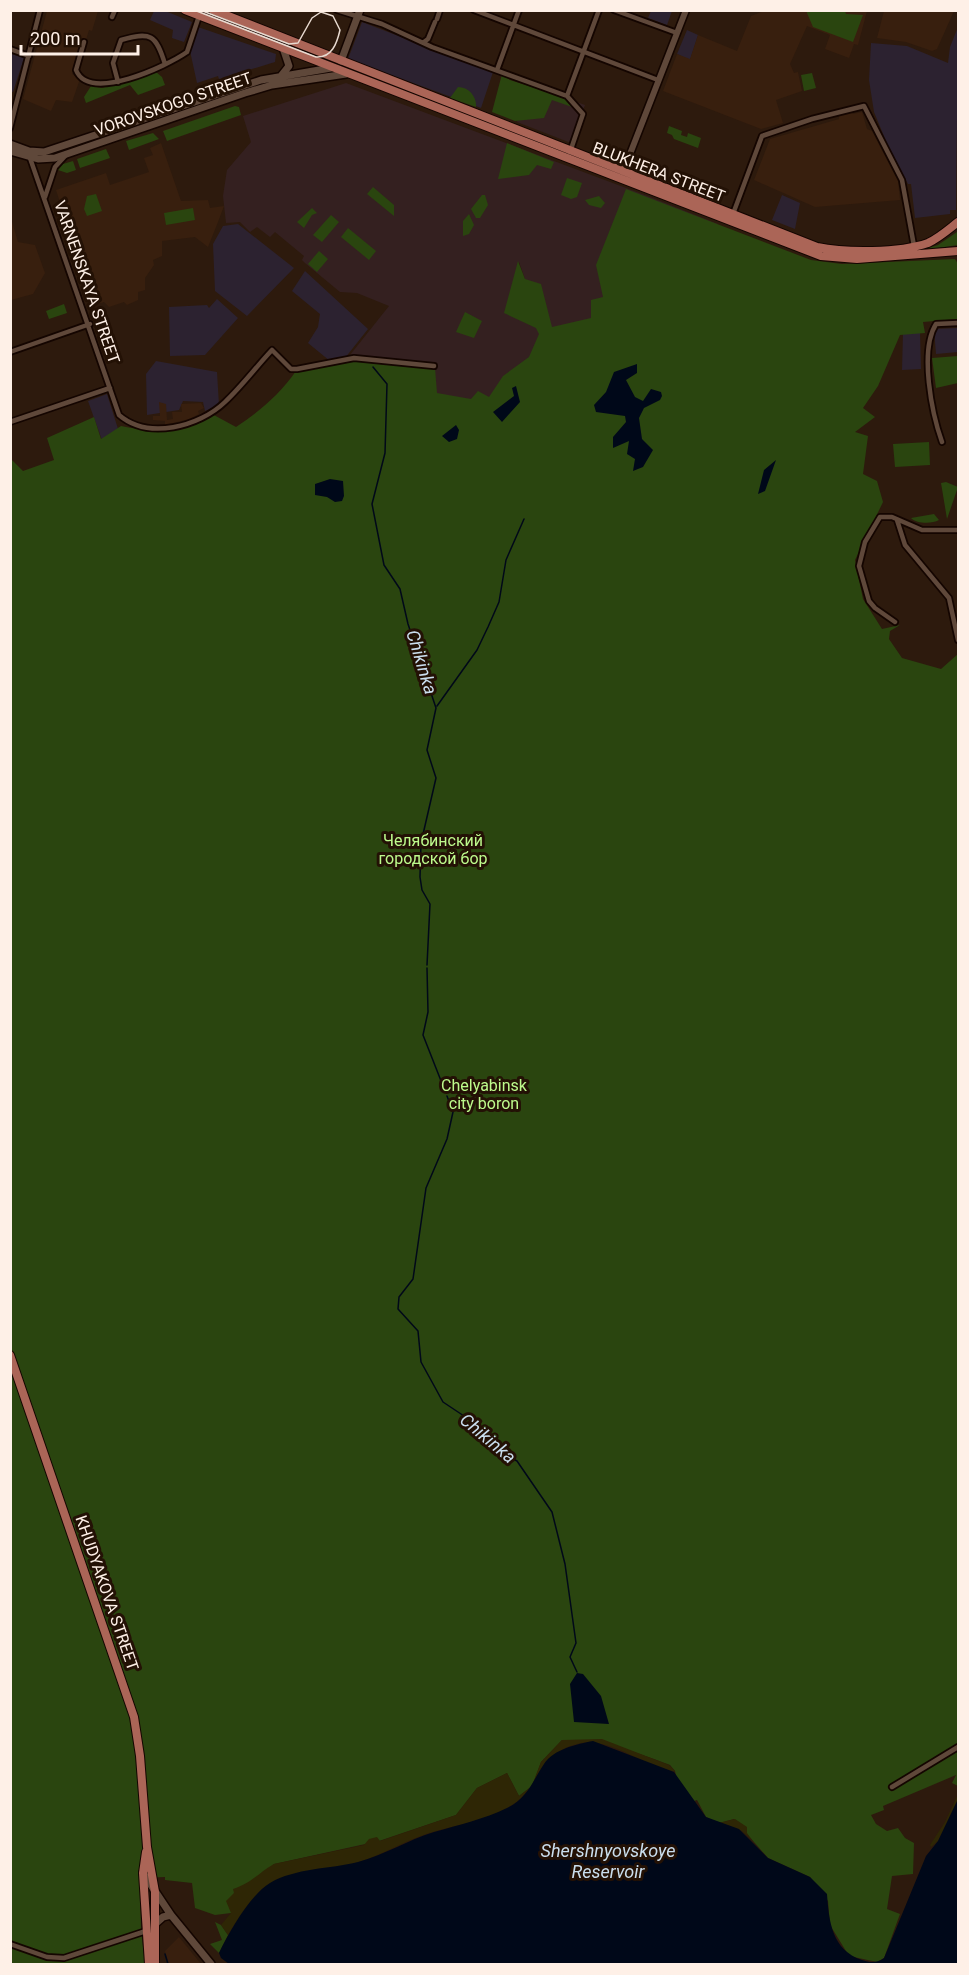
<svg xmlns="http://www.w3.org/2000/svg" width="969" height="1975" font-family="Roboto,sans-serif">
  <rect width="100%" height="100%" fill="#2d1a0d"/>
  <path fill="#2c2230" d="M163,10L192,22L184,42L172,38L173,30L150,20L154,11Z
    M651,11H672L667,25L648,18Z
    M362,22L493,72L481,108L348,59Z
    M198,27L276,54L275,62L219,79L218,76L197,83L190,51Z
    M958,27L956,210H950V214L915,218L911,184H908L888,146L874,112L869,80L871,43L907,46L948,63L950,47Z
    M687,30L698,35L690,60L677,54Z
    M12,54L24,58L13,92L10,91Z
    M782,195L800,203L795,229L772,220Z
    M238,224L294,268L247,316L215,291L213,244L223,226Z
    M305,271L368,329L345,358L330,361L308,343L318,327L320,314L292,291Z
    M217,299L238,318L205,355L170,356L169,307L207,305L209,308Z
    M958,328V352L936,354L934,329Z
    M920,332L921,369L902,370L903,333Z
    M156,361L217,372L219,405L205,411L203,402L183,401L179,410L147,415L146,374Z
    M107,394L119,432L103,443L88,401Z"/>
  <path fill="#381f0e" d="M47,11H98L92,31L89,30L86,40L81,38L72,74L80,79L72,102L56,100L51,111L23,99Z
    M764,11H867L858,45L854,44L849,58L825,49L830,35L807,26L790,64L794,73L798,72L802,91L776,100L783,123L761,129L663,91L677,54L690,59L698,35L737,51L751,16Z
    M884,11V10L954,11L937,49L932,51L906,42L877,38Z
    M851,112L853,114L862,112L867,129L872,131L898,181L900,200L815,207L754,180L770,139L839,119V115Z
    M161,143L181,201L208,200L210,208L224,206L218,222L208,247L195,237L162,241V256L153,260L154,265L145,278V290L138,292V300L127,305L124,302L109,307L104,302L98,304L90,282L86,283L56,190L106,173L110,185L149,172L144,158L153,155L150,148Z
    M10,215L18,242L35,245L45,273L33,294L11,300Z
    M159,402L166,404L167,420L173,419L172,412H182L181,404L201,403L204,408L198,411L199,414L189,419L165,425V421L153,420V416H160Z
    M179,1937L201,1964H169L165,1951Z"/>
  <path fill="#342020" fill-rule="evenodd" d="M346,83L650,197L718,224L603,297L592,318L504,401L433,400L434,364L350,358V355L389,306L357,293L340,292L305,263L302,260L304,256L275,232L270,237L257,227L250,232L240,222L226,223L223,196L227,170L251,142L243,116ZM519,262L525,279L511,308Z
    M530,85L585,105L571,143L517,122Z"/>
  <path fill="#2a450f" d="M845,11L846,14L863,15L853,42L813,27L807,13V11Z
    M156,72L162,77L165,85L138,95L130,85L86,103L84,97L91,86L102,88Z
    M812,73L816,88L804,91L801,75Z
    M502,74L510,80L569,99L572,107L552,100L544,118L515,121L492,112Z
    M458,87C469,87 477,97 476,107L450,98Z
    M235,106L239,107L241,115L167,141L163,131Z
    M669,126L682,131L681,135L687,137L688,133L701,138L698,148L674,139L672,135L667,133Z
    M153,133L159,139L129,150L126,141Z
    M507,143L554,162L551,169L537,165L529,175L498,179Z
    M106,149L110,158L80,168L77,159Z
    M73,161L76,170L67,173L58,170L63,164Z
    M567,178L582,183L577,197L571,199L561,195Z
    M373,187L394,205V216L367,194Z
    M626,189L811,260L842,264L955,259L958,264V319L923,322L925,333L900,335L878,386L863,408L875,417L855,432L868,436L863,474L877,481L883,502L855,560L863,599L882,629L900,625L890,631L889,639L902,658L941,669L958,654V1786L952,1783L956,1775L883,1806L884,1810L871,1815L876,1824L887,1831L898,1828L905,1838L914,1843L913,1874L892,1876L887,1909L900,1914L884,1958L877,1962L849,1956L830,1925L828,1901L810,1877L768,1858L734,1819L719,1823L706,1817L697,1800L694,1801L677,1780L675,1771L670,1765C633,1751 601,1739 562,1740L541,1762L532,1786L519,1796L507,1773L477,1788L456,1815L379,1841L274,1864L251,1883L234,1893L231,1913L215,1915L195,1908L192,1883L165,1880V1877L140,1878L141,1930L145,1964H11V459L23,471L54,460L47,438L94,417L101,439L121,426C157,434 178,427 212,414L236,427C260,411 279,395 296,371L354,360L435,368L437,393L471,399L478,391L489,397L503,376L529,357L539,334L536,328L504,313L518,261L525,279L541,284L552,327L591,318V300L603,297L596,265Z
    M96,194L102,211L87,216L84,209L87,196Z
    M482,195H485L488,205L480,218H476L471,209Z
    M599,196L605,203L601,208L589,205L585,200Z
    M193,208L195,220L166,225L164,213Z
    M312,208L317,213L312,215L304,228L297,222Z
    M469,214L474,225L469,234L463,236V221Z
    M331,215L339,222L322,242L313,235Z
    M348,228L376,251L369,260L341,237Z
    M957,232L958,245L918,251L938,245Z
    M319,251L328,259L317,272L308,264Z
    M64,304L67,313L49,319L46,311Z
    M465,312L482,321L474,338L456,332Z
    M958,356V383L936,388L932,358Z
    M929,442L930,465L895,467L893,444Z
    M946,482L958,487L947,519L941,483Z
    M934,514L939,520C932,524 917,524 911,518Z
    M215,1922L221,1925L228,1935L219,1953L210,1944L222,1940Z"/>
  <path fill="#2e2605" d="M602,1739L669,1765L675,1771C652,1773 614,1737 581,1743C537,1752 542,1788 509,1807C487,1820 459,1825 436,1831C409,1838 385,1854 359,1862C331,1870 298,1869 271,1883C254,1892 238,1919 228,1935L221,1925L231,1913L226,1901L234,1893L233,1889C252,1883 258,1873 274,1864L364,1845L369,1839L377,1837L380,1841L456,1815L477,1788L507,1773L519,1796L532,1786L541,1762L562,1740Z
    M958,1794V1799L938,1841L931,1847L930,1845L945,1822Z
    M735,1819L747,1827V1833L752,1840L742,1831L719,1823Z"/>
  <path fill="#000819" d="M637,364V373L626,380L635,397L643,401L651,389L661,392L662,396L660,400L644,408L639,418L642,439L653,450L643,467L633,471L635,459L627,454L629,441L613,448V437L626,422L625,416L596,412L594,405L606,392L614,372Z
    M516,386L520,402L502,422L493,412L514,396L512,388Z
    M456,425L459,430L457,439L449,442L442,436Z
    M776,460L765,491L758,494L764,470Z
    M330,479L343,481L344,496L342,501L335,502L327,497L315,495V484Z
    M577,1673L583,1674L601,1696L609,1724L574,1722L570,1684Z
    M593,1741L674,1772L706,1817L739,1829L768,1858L810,1877L827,1894C829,1922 832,1950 862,1960C870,1963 878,1963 884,1958L926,1856L938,1841L958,1799V1964H229L221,1958L219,1953C229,1932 250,1895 270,1883C295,1868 330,1869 358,1862C384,1855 408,1840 434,1832C459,1825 484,1819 507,1808C528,1798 533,1780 544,1764C554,1749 577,1744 593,1741Z"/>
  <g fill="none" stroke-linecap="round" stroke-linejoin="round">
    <path stroke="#000819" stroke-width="1.5" d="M373,367L387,384L385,453L372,504L384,565L400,589L408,624L436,708L427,750L436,778L421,843L420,877L422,890L430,904L427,965
      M437,706L477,650L488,627L499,602L506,560L524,519
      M427,968L428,1012L423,1035L445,1091
      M447,1096L453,1112L447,1139L426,1188L413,1279L399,1297L398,1309L418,1331L421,1362L443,1402L485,1430L502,1453L517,1461L552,1512L565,1564L576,1643L570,1657L577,1672
      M165,1954L168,1964"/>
    <g stroke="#140500" stroke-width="8">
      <path id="minor" d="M337,10L382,24L432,47L567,96L583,114L570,152
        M474,10L658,80
        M614,10L677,33
        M112,17L115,10
        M437,19L440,10
        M84,42L76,70C89,103 167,66 187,52L199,16
        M424,42L428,39L435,22
        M10,49L29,56
        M497,70L519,10
        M118,82L113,63L121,40C151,31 156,35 165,64
        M567,96L599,10
        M10,128L40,10
        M30,158L119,415C148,440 199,427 225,402C242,386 256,367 272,350L291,369H297L354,358L434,366
        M45,197L55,167L66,155
        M733,214L762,136L812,119L864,106L902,180L914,246
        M10,352L90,324
        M10,422L110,388
        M942,442C932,414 919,351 936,324L958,323
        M897,520L905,545L949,598L958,640
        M895,622L875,608L869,601L859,566L865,542L880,517H892L922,530H958
        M892,1787L958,1747
        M10,1944L47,1957L64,1958L146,1931"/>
    </g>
    <g stroke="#140500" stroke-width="9">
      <path id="tertiary" d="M623,172L686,10"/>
    </g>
    <g stroke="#140500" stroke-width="10">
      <path id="secondary" d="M341,61L360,10
        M281,76L289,66L283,48
        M10,144L29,151L44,152L261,80L331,68
        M10,151L38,159L55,158L245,93L272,85L346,74
        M143,1873L171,1915L211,1964
        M155,1924L163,1917L171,1915"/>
    </g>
    <g stroke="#140500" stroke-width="10">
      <path id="primary" d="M185,10L821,256L857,259L958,251
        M213,10L817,247C846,253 899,253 928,243C939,238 949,229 958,222
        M10,1355L134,1717L140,1756L147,1847L155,1892V1964
        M146,1852L143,1873L149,1964"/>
    </g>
    <use href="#minor" stroke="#5f483a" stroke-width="4.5"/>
    <use href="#tertiary" stroke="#5f483a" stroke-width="6"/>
    <use href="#secondary" stroke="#5f483a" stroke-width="7"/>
    <use href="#primary" stroke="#ab6557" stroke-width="8"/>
    <path stroke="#e8dad0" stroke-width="1.5" d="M194,10L316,57C332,58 337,43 340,30L333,16L321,12L312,18L298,43L289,44L200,10"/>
  </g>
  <g text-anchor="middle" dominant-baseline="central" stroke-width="6" stroke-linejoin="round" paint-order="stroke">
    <g font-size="16" fill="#fef0e7" stroke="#231105">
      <text transform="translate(173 104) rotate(-19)">VOROVSKOGO STREET</text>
      <text transform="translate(659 172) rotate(21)">BLUKHERA STREET</text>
      <text transform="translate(87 282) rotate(71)">VARNENSKAYA STREET</text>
      <text transform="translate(107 1593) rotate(71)">KHUDYAKOVA STREET</text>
    </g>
    <g font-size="16" fill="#bdfa8c" stroke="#231105">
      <text x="433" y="840">Челябинский<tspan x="433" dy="18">городской бор</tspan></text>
      <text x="484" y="1085">Chelyabinsk<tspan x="484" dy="18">city boron</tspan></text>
    </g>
    <g font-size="18" font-style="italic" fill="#cadeee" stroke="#231105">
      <text transform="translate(422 662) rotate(73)">Chikinka</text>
      <text transform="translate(488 1438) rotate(40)">Chikinka</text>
      <text x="608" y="1850">Shershnyovskoye<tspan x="608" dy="21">Reservoir</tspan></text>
    </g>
  </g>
  <rect width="969" height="1975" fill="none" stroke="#fef0e7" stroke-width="24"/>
  <path d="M21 45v9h117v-9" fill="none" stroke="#fef0e7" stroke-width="3"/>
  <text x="30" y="45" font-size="18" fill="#fef0e7" stroke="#231105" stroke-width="4.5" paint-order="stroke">200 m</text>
</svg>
